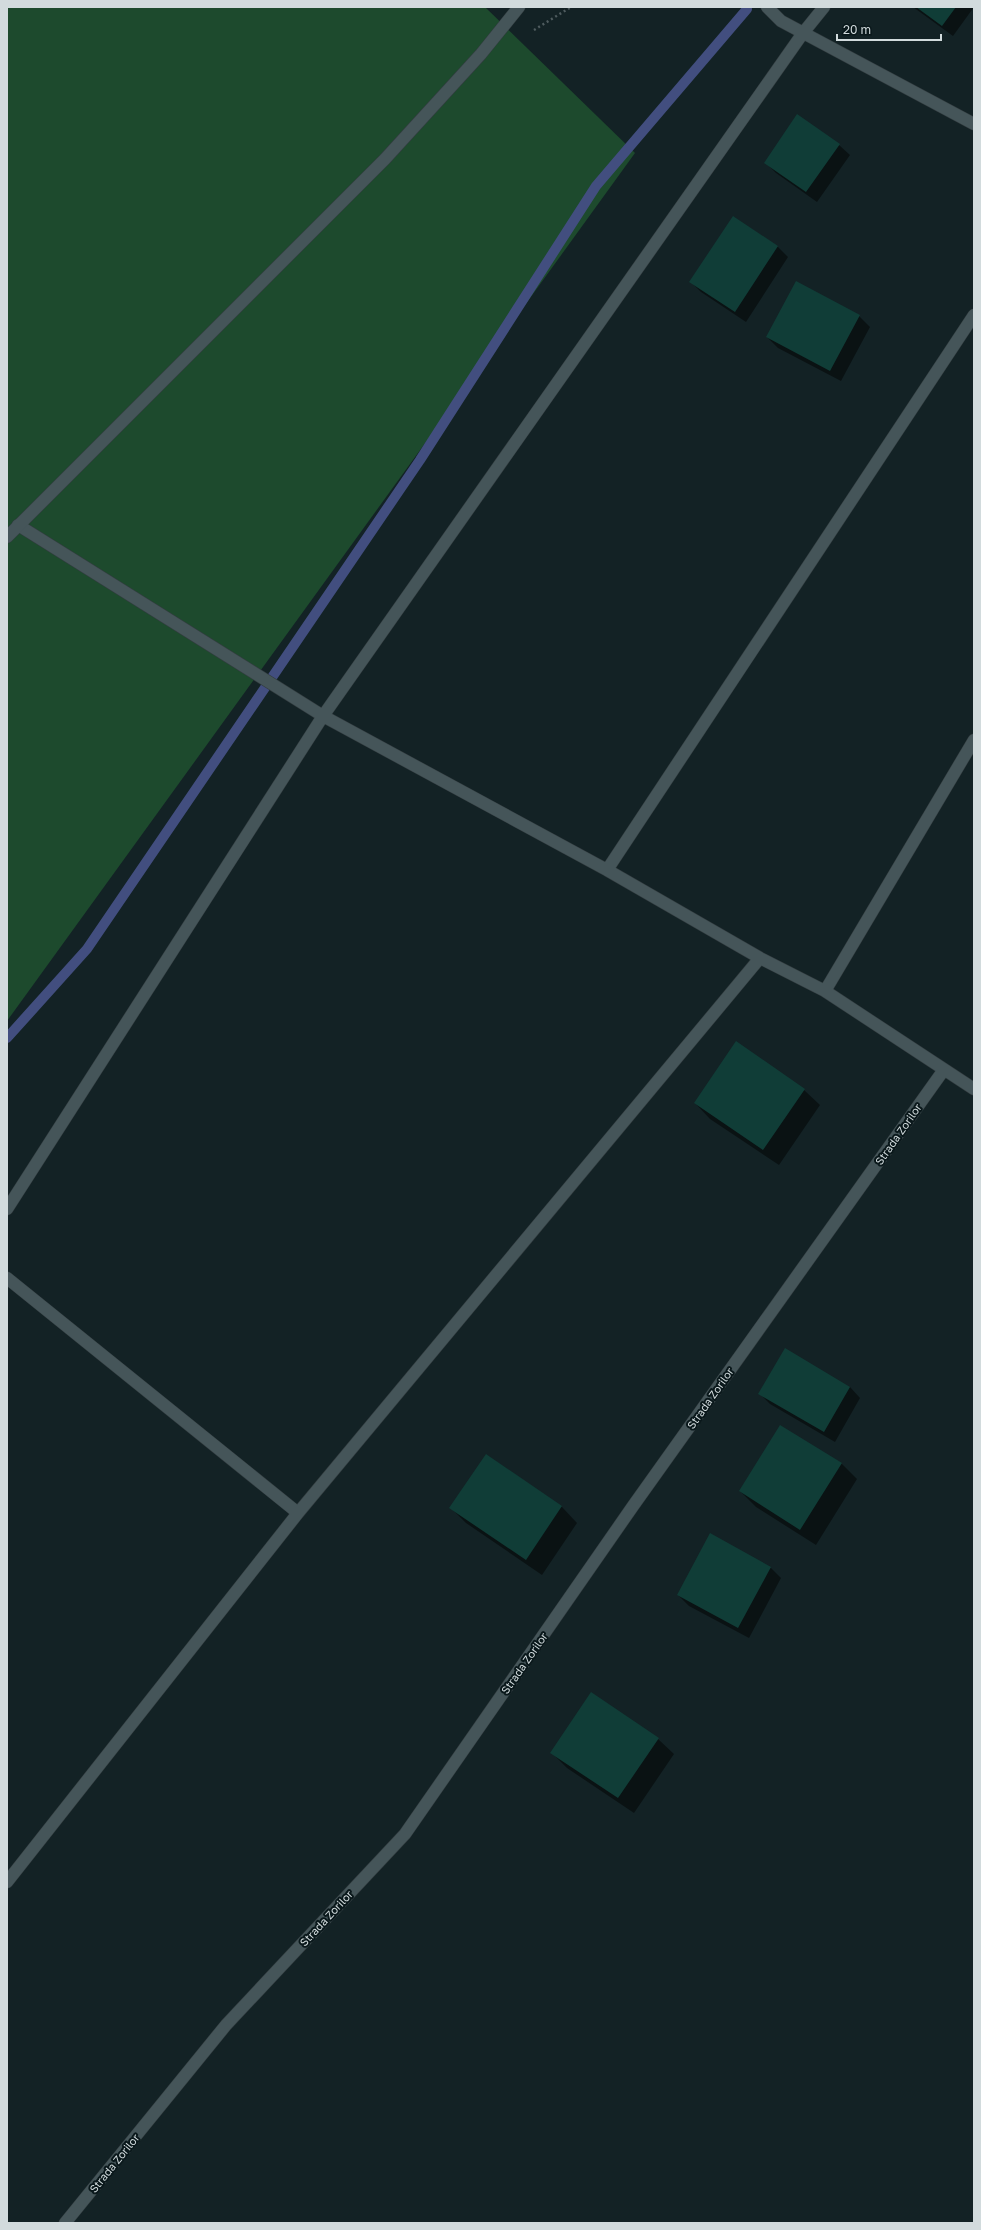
<svg xmlns="http://www.w3.org/2000/svg" width="981" height="2230" font-family="'Golos Text',sans-serif">
  <rect width="100%" height="100%" fill="#132225"/>
  <path fill="#1d4a2d" d="M7,7H485L635,153L7,1021Z"/>
  <path fill="#0007" d="M913,7H974L953,36Z
    M839,145L850,155L817,202L776,173L765,162Z
    M734,217L778,247L788,257L746,322L701,292L691,282Z
    M859,316L870,327L841,381L778,348L767,337Z
    M804,1090L820,1105L779,1165L710,1119L695,1103Z
    M850,1387L860,1398L835,1442L770,1404L760,1394Z
    M487,1455L562,1507L577,1523L542,1575L466,1523L451,1508Z
    M841,1463L857,1479L816,1545L756,1507L740,1491Z
    M771,1568L781,1578L749,1638L689,1606L678,1595Z
    M658,1739L674,1754L634,1813L567,1768L552,1753Z"/>
  <g fill="none" stroke-linecap="round" stroke-linejoin="round">
    <path stroke="#424e7f" stroke-width="10" d="M7,1038L87,949L420,460L596,186L747,9"/>
  </g>
  <path fill="#103d37" d="M916,7H956L942,26Z
    M797,114L840,144L806,192L764,163Z
    M733,216L778,246L735,312L689,282Z
    M796,281L860,315L830,371L766,337Z
    M736,1041L805,1089L763,1150L694,1103Z
    M785,1348L850,1387L824,1432L758,1394Z
    M780,1425L842,1463L800,1530L739,1491Z
    M486,1454L562,1506L526,1560L449,1508Z
    M710,1533L771,1567L738,1628L677,1595Z
    M591,1692L659,1738L618,1798L550,1753Z"/>
  <g fill="none" stroke-linecap="round" stroke-linejoin="round">
    <g stroke="#333d40" stroke-width="13">
      <path id="street" d="M767,7L781,21L974,124
        M18,525L323,716L607,870L760,958L825,991L974,1089
        M607,870L974,315
        M825,991L974,740
        M7,1209L323,716L803,33L824,7
        M7,1278L298,1513
        M7,1882L298,1513L760,958
        M65,2223L226,2025L405,1834L633,1506L943,1071"/>
    </g>
    <g stroke="#333d40" stroke-width="13">
      <path id="secondary" d="M7,537L385,159L481,54L519,7"/>
    </g>
    <path stroke="#4f5c5f" stroke-width="2.5" stroke-dasharray="2 3" stroke-linecap="butt" d="M534,30L571,7"/>
    <use href="#street" stroke="#455559" stroke-width="12"/>
    <use href="#secondary" stroke="#455559" stroke-width="12"/>
  </g>
  <g text-anchor="middle" dominant-baseline="central" stroke-width="4" stroke-linejoin="round" paint-order="stroke">
    <g font-size="11" fill="#d2dbdd" stroke="#0a181b">
      <text transform="translate(898 1134) rotate(-55)">Strada Zorilor</text>
      <text transform="translate(710 1398) rotate(-55)">Strada Zorilor</text>
      <text transform="translate(524 1663) rotate(-55)">Strada Zorilor</text>
      <text transform="translate(326 1918) rotate(-47)">Strada Zorilor</text>
      <text transform="translate(114 2163) rotate(-51)">Strada Zorilor</text>
    </g>
  </g>
  <rect width="981" height="2230" fill="none" stroke="#d2dbdd" stroke-width="16"/>
  <path d="M837 34v6h104v-6" fill="none" stroke="#d2dbdd" stroke-width="2"/>
  <text x="843" y="34" font-size="12" fill="#d2dbdd" stroke="#0a181b" stroke-width="3" paint-order="stroke">20 m</text>
</svg>
